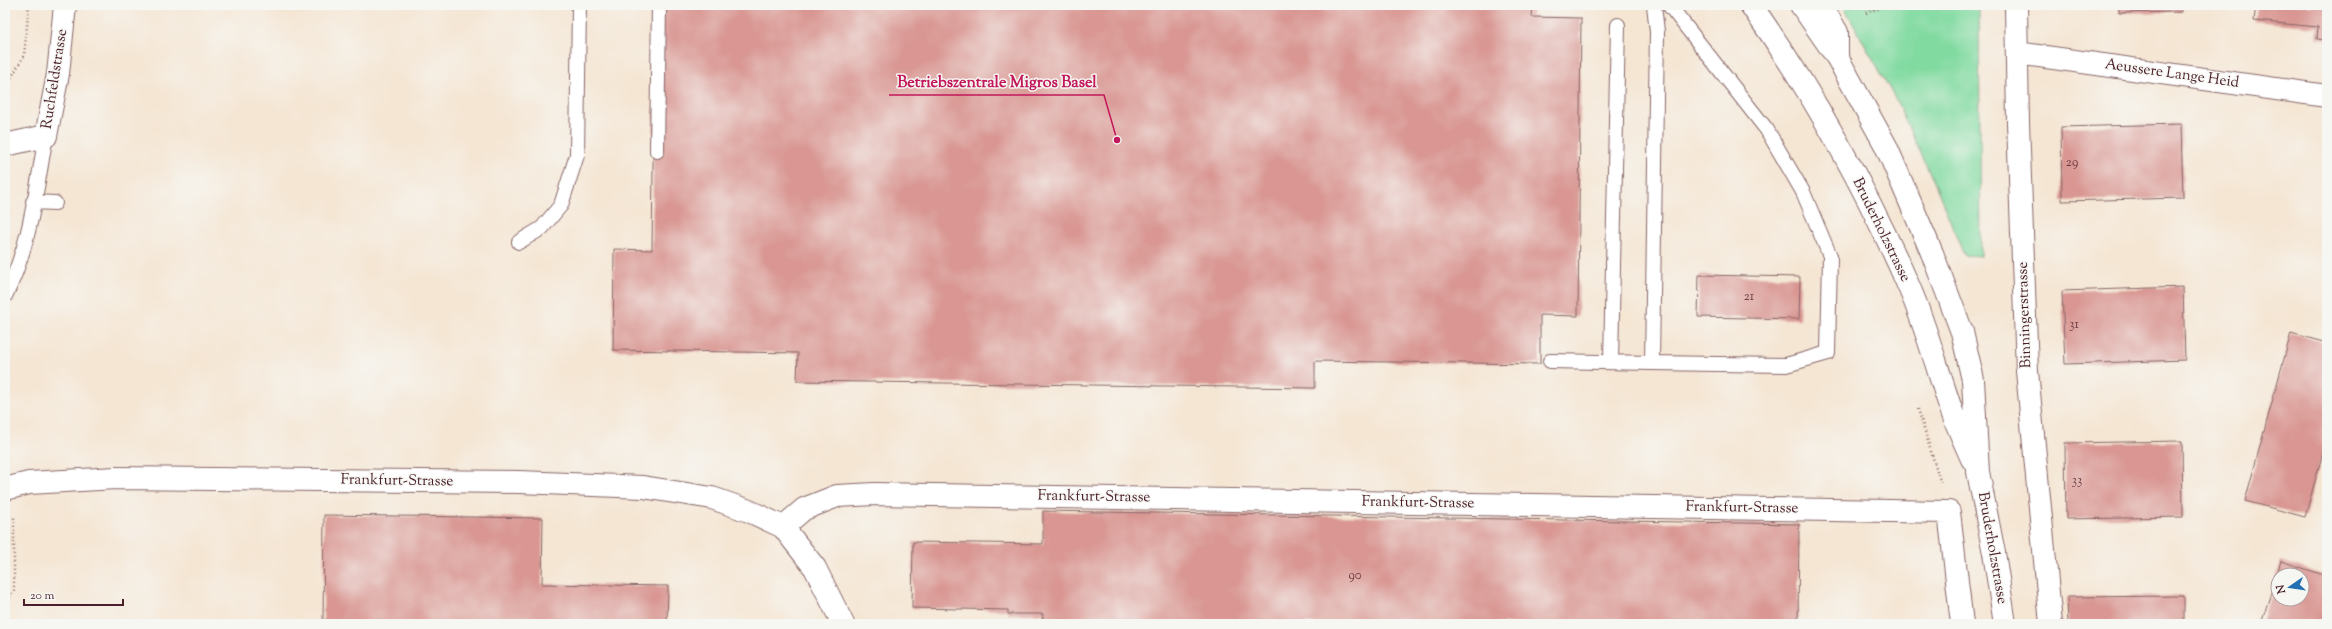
<svg xmlns="http://www.w3.org/2000/svg" width="2332" height="629" font-family="'Sorts Mill Goudy',serif">
  <rect width="100%" height="100%" fill="#f6f6f2"/>
  <filter id="ink" filterUnits="userSpaceOnUse"><feTurbulence type="fractalNoise" baseFrequency=".025" numOctaves="2"/><feDisplacementMap in="SourceGraphic" scale="8" xChannelSelector="R" yChannelSelector="G"/><feConvolveMatrix kernelMatrix="1 2 1 2 8 2 1 2 1" color-interpolation-filters="sRGB"/></filter>
  <filter id="wash" filterUnits="userSpaceOnUse"><feTurbulence type="fractalNoise" baseFrequency=".012" numOctaves="4" result="noise"/><feDisplacementMap in="SourceGraphic" scale="16" xChannelSelector="R" yChannelSelector="G"/><feGaussianBlur stdDeviation="0.9" result="paint"/><feColorMatrix in="noise" values="0 0 0 0 0 0 0 0 0 0 0 0 0 0 0 0 0 1.4 0 .05"/><feComposite in="paint" operator="in"/></filter>
  <g filter="url(#wash)">
    <rect width="100%" height="100%" fill="#f5e6d4"/>
    <path fill="#81daa0" stroke="#667c66" d="M1843,5H1979L1981,256L1964,255L1936,186L1898,104Z"/>
    <g id="blocks">
      <path fill="#d99692" fill-rule="evenodd" d="M655,5H1533L1532,17L1581,18L1578,316L1540,315V364L1315,361V388L797,381L798,353L613,350L614,249L652,250Z
        M2119,5H2181V12L2119,13Z
        M2256,5H2327V40L2317,39L2318,27L2254,21Z
        M2181,124L2183,198L2062,201L2061,127Z
        M1699,275L1800,277L1799,319L1698,317Z
        M2183,287L2185,360L2065,364L2062,291Z
        M2291,333L2327,343V438L2305,517L2245,501Z
        M2182,441L2183,517L2066,519L2065,443Z
        M1043,511L1799,524L1798,624H1042L1043,614H1008V610L912,608L913,542L1043,544Z
        M324,515L543,518L542,584L668,586L667,624H323Z
        M2281,561L2327,576V624H2261ZM2278,575H2302V599H2278Z
        M2184,596V624H2068L2067,597Z"/>
    </g>
  </g>
  <g filter="url(#ink)">
    <use href="#blocks" fill-opacity="0" stroke="#866566" stroke-width="1"/>
    <g fill="none" stroke-linecap="round" stroke-linejoin="round">
      <g stroke="#866566" stroke-width="16">
        <path id="lane" d="M1654,5L1657,32L1652,363L1786,365L1828,353L1830,256L1803,192L1767,130L1669,5
          M657,151L659,5
          M33,202L55,203
          M519,242L542,228L561,205L577,155L579,5
          M5,296C30,247 36,190 46,136
          M1550,361L1652,363
          M1611,362L1618,25"/>
      </g>
      <g stroke="#866566" stroke-width="24">
        <path id="street" d="M1821,5L1837,32V57
          M2016,5L2018,122L2027,371L2051,624
          M2017,53L2327,96
          M5,145L46,136L58,74L65,5
          M5,489L29,483L116,478L519,482L643,487L712,498L749,511L783,527L815,568L843,624
          M783,527L804,509L837,496L874,494L1949,512L1962,624"/>
      </g>
      <g stroke="#866566" stroke-width="24">
        <path id="secondary" d="M1751,5C1813,93 1866,188 1909,287C1926,326 1937,369 1951,409C1957,426 1965,443 1972,459
          M1801,5L1837,57L1886,146L1932,253L1962,332L1973,380L1978,472L1994,553L2005,624"/>
      </g>
      <path stroke="#866566" stroke-width="2.5" stroke-dasharray="1 3" stroke-linecap="butt" d="M1866,13L1889,5
        M5,88L24,56L29,5
        M1918,409L1941,484
        M5,604L14,590V515"/>
      <use href="#lane" stroke="#fff" stroke-width="14"/>
      <use href="#street" stroke="#fff" stroke-width="22"/>
      <use href="#secondary" stroke="#fff" stroke-width="22"/>
    </g>
  </g>
  <g text-anchor="middle" dominant-baseline="central" stroke-width="3" stroke-linejoin="round" paint-order="stroke">
    <g font-size="13" fill="#6e3d45">
      <text x="2072" y="163">29</text>
      <text x="1749" y="297">21</text>
      <text x="2074" y="325">31</text>
      <text x="2077" y="481">33</text>
      <text x="1355" y="576">90</text>
    </g>
    <g font-size="15" fill="#4a1f2b" stroke="#f6f6f2">
      <text transform="translate(2172 74) rotate(8)">Aeussere Lange Heid</text>
      <text transform="translate(55 79) rotate(-81)">Ruchfeldstrasse</text>
      <text transform="translate(1881 230) rotate(64)">Bruderholzstrasse</text>
      <text transform="translate(2025 315) rotate(-92)">Binningerstrasse</text>
      <text transform="translate(397 481) rotate(1)">Frankfurt-Strasse</text>
      <text transform="translate(1094 497) rotate(1)">Frankfurt-Strasse</text>
      <text transform="translate(1418 503) rotate(1)">Frankfurt-Strasse</text>
      <text transform="translate(1742 508) rotate(1)">Frankfurt-Strasse</text>
      <text transform="translate(1992 548) rotate(80)">Bruderholzstrasse</text>
    </g>
  </g>
  <path fill="none" stroke="#c2185b" stroke-width="1.5" d="M1117 140L1104 95H889"/>
  <circle fill="#c2185b" stroke="#f6f6f2" stroke-width="1.5" cx="1117" cy="140" r="4"/>
  <g font-size="16" text-anchor="middle" font-weight="bold" fill="#c2185b" stroke="#f6f6f2" stroke-width="3" stroke-linejoin="round" paint-order="stroke">
    <text x="997" y="87">Betriebszentrale Migros Basel</text>
  </g>
  <rect width="2332" height="629" fill="none" stroke="#f6f6f2" stroke-width="20"/>
  <g transform="translate(2290 587) rotate(257)"><circle r="19" fill="#f6f6f2" stroke="#b1a0a2"/>
  <path d="M0-3L7 15L0 10L-7 15Z" fill="#1f6fb2"/>
  <text y="-6" font-size="11" font-weight="bold" text-anchor="middle" fill="#4a1f2b">N</text>
  </g>
  <path d="M24 599v6h99v-6" fill="none" stroke="#4a1f2b" stroke-width="2"/>
  <text x="30" y="599" font-size="12" fill="#4a1f2b" stroke="#f6f6f2" stroke-width="3" paint-order="stroke">20 m</text>
</svg>
